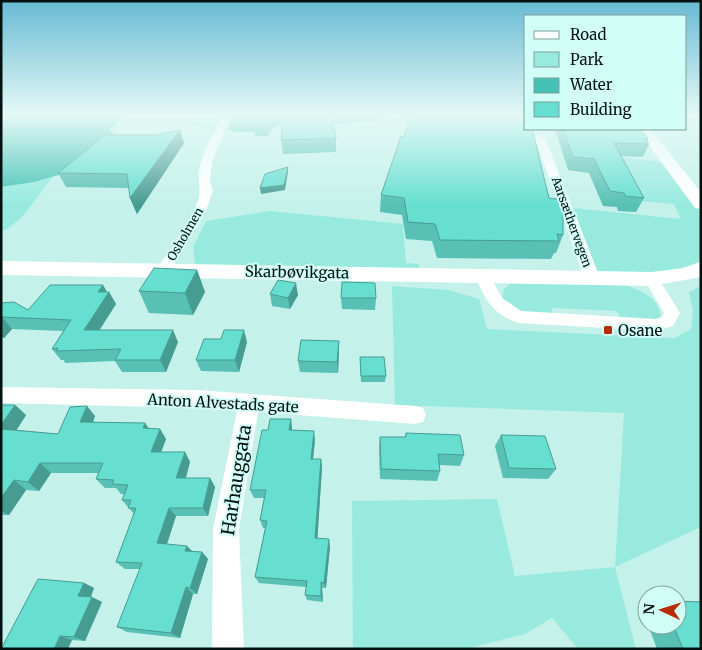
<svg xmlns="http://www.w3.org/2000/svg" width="702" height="650" font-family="Merriweather,serif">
  <rect width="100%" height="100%" fill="#c4f1ea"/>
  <path fill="#98eadf" d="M190,114H223L216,131L185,123Z
    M618,157L664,162L701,212V261C665,276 636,274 598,273L573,208L681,219L674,204L623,199Z
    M53,177L22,217L6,230H1V187Z
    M270,211L403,224L406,263L419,264L420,271L195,264L193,247L206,221Z
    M512,282H614C633,287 658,294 661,316L652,321L621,319L617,311L551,308L553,315L517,311L502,298L504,289Z
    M392,286L448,290L479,299L487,329L675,338L691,329L693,311L689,292L701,286V527L615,567L636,649H578L552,618L525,634L466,649H353L352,501L497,499L515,576L615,567L624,413L395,405Z"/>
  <path fill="#45c2b5" d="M1,114H128L109,130L117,136L62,174L34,182L1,187Z
    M233,114H388L391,118L343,124L280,125L272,129L268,136H255V132H234L228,129Z"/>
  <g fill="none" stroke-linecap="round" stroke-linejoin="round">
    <path fill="#fff" fill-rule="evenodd" d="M223,114H231L212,162L210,182L213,190L206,211L169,273H159L156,270C171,248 188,226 198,201C202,190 197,182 199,171C202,151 215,132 223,114Z
      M537,136L545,138L600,278L597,281H587L584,278L535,138Z
      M484,272L489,274L502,298L521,311L656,319L661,318L664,313L644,279L652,274L657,276L680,313L673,326L656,331L519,323C495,316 484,300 476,277Z
      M1,387L197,390L415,406L423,408L426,415L423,422L415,424L258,412L239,529L244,649H212L213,529L237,411L197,408L1,403Z"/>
    <path fill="#fff" fill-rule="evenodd" d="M637,129H650L701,192V209L695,208Z
      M1,261L652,272L684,268L701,262V277L652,286L1,275Z"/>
  </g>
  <path fill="#58c0b4" d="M398,114H526L549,198L563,235L556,253H554L551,259L437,258L432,241L406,239L402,215L380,212L381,195L409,124Z
    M555,129H640L648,139L647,141L649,144L643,157L621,156L644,198L636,212L618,211L617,207L603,206L589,173L568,170Z
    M180,130L184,143L137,214L130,198L129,188L66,187L58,173L155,135Z
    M336,138V152L283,154L281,140Z
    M197,270L205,292L193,315L149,313L139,291Z
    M103,285L107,292H109L116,304L99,330L178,342L166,372H122L115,361L65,363L64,360H61L52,349L63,331L12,329L4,338H1V303L28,310Z
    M270,294L298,295L290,309L272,306Z
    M341,298H376L375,310L342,309Z
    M221,339L247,342L239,372L201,371L196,360Z
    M339,341V352L338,373L300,372L298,361Z
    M360,357L386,376L385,382H361Z
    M1,405H15L26,415L16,430L58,434L95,416L93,422L149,428L160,429L166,439L161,452H185L190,462L186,478H210L215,487L208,516H176L167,544L192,551L202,552L208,559L197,594H193L180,638L127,632L117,627L140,569H125L116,562L134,514L122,500L124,494H121L116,488H105L96,479L98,473H51L39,491L26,490L9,515H1Z
    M291,419L292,431L315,440L313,459H321L322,468L317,538L330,546L326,588H322L323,602L307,600L305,595L306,587L259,583L255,577L265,528H263L260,520L264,498H254L250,490L268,430Z
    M406,433L464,455L460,466L440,465V471L437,481L380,479L379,447L380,437H405Z
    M501,435L556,469L548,479L503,478L495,446Z
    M84,583L94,588L91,597L102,602L85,641L72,640L1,649Z
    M647,607V623L641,609Z
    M648,625H677L701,649H657Z"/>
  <path fill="#479c92" d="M180,130L184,143L137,214L130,198Z
    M288,167V172L285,190L261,194L260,188Z
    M197,270L205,292L193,315L185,293Z
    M296,283L298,295L290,309L288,298Z
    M103,285L108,294L109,292L116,304L92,342L84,330L98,292Z
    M2,317L12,329L4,338L1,335V318Z
    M173,330L178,342L166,372L160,360Z
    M244,330L247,342L239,372L235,360Z
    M339,341V352L338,373L337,362Z
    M15,405L26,415L11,439L1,431V425Z
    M87,406L95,416L89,433L80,422Z
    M291,419L292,428L291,440L289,430Z
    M145,423L152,433L143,428Z
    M160,429L166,439L158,461L151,452Z
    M314,431L315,440L312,468L311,459Z
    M185,452L190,462L183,487L176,478Z
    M321,459L322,468L317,545L315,538Z
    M40,463L51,473L39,491L28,482Z
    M210,478L215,487L208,516L203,508Z
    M14,480L26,490L9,515L1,511V498Z
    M169,508L176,516L165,550L157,543Z
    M329,539L330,546L326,588L324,583Z
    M187,546L194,553L185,551Z
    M202,552L208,559L197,594L190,588Z
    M321,582L322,588L323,602L321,596Z
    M84,583L94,588L89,601L78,596Z
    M186,587L193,594L180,638L171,633Z
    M92,597L102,602L85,641L74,637Z
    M60,636L72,640L68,649H54Z"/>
  <path fill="#66dfd1" stroke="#479c92" d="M331,114L336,138L281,140L283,116Z
    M412,114H526V129H532L549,198L563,200V235L557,234L559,241L440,240L435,224L408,222L404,198L381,195L401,136L404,137Z
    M563,129H640L648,139H645L649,144L614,143L644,198L625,196L624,193L610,191L594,159L573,157Z
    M180,130L130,198L127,174L58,173L105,135H155Z
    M288,167L284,185L260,188L265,174Z
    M154,268L197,270L185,293L139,291Z
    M278,280L296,283L288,298L270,294Z
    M342,282L375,283L376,298H341Z
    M50,285H103L98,292H109L84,330H173L160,360H115L121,349L56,351L58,348L52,349L71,320L2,317L1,318V303L14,302L28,310Z
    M224,330H244L235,360H196L204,339H221Z
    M301,340L339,341L337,362L298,361Z
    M360,357H384L386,376H361Z
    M1,405H15L1,425Z
    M87,406L80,422L145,423L143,428L160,429L151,452H185L176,478H210L203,508H169L157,543L187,546L185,551L202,552L190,588L186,587L171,633L117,627L142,563L116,562L136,508H128L131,500H122L128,485L112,484L114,480L96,479L103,463H40L28,482L14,480L1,498V429L58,434L70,407Z
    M270,419H291L289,430L314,431L311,459H321L315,538L329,539L324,583L321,582V596L305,595L307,581L255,577L267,521L260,520L266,490H250L262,430H268Z
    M406,433L460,435L464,455L438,454L440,471L381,469L380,437H406Z
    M501,435L545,436L556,469L509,468Z
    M38,579L84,583L78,596L92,597L74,637L60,636L54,649H1Z
    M677,601L701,602V649H683L673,625H677Z"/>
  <linearGradient id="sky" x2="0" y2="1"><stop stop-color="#67bad4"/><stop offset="0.56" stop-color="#e4f9f6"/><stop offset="1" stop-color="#e4f9f6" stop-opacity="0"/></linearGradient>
  <rect width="702" height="205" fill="url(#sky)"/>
  <rect fill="#b72d00" stroke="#d1fff8" stroke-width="2" x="603" y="325" width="10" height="10" rx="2.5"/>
  <g text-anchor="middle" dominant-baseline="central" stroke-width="4" stroke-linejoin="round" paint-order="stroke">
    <g font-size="12" fill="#031210" stroke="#d1fff8">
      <text transform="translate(572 222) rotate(70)">Aarsæthervegen</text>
      <text transform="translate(185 234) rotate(-60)">Osholmen</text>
    </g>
    <g font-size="15" fill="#031210" stroke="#d1fff8">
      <text transform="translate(297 272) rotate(1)">Skarbøvikgata</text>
      <text transform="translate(223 403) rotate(3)">Anton Alvestads gate</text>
    </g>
    <g font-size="15" fill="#031210" stroke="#d1fff8" text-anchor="start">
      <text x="618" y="330">Osane</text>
    </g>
    <g font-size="18" fill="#031210" stroke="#d1fff8">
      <text transform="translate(236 480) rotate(-81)">Harhauggata</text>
    </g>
  </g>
  <rect width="702" height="650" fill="none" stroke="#031210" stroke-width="5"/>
  <rect x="524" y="15" width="162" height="115" fill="#d1fff8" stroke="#7fa09b"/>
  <rect x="534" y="31" width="25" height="8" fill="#ffffff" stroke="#7fa09b"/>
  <text x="570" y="40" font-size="15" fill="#031210">Road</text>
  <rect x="534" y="52" width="25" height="15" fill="#98eadf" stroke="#7fa09b"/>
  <text x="570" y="65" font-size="15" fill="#031210">Park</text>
  <rect x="534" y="78" width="25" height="15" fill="#45c2b5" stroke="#7fa09b"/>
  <text x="570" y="90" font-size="15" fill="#031210">Water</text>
  <rect x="534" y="102" width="25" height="15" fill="#66dfd1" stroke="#7fa09b"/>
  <text x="570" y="115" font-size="15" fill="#031210">Building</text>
  <g transform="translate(662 610) rotate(274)"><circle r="24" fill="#d1fff8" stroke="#7fa09b"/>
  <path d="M0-4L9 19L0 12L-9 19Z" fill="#b72d00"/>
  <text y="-8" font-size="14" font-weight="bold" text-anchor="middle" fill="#031210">N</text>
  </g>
</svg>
